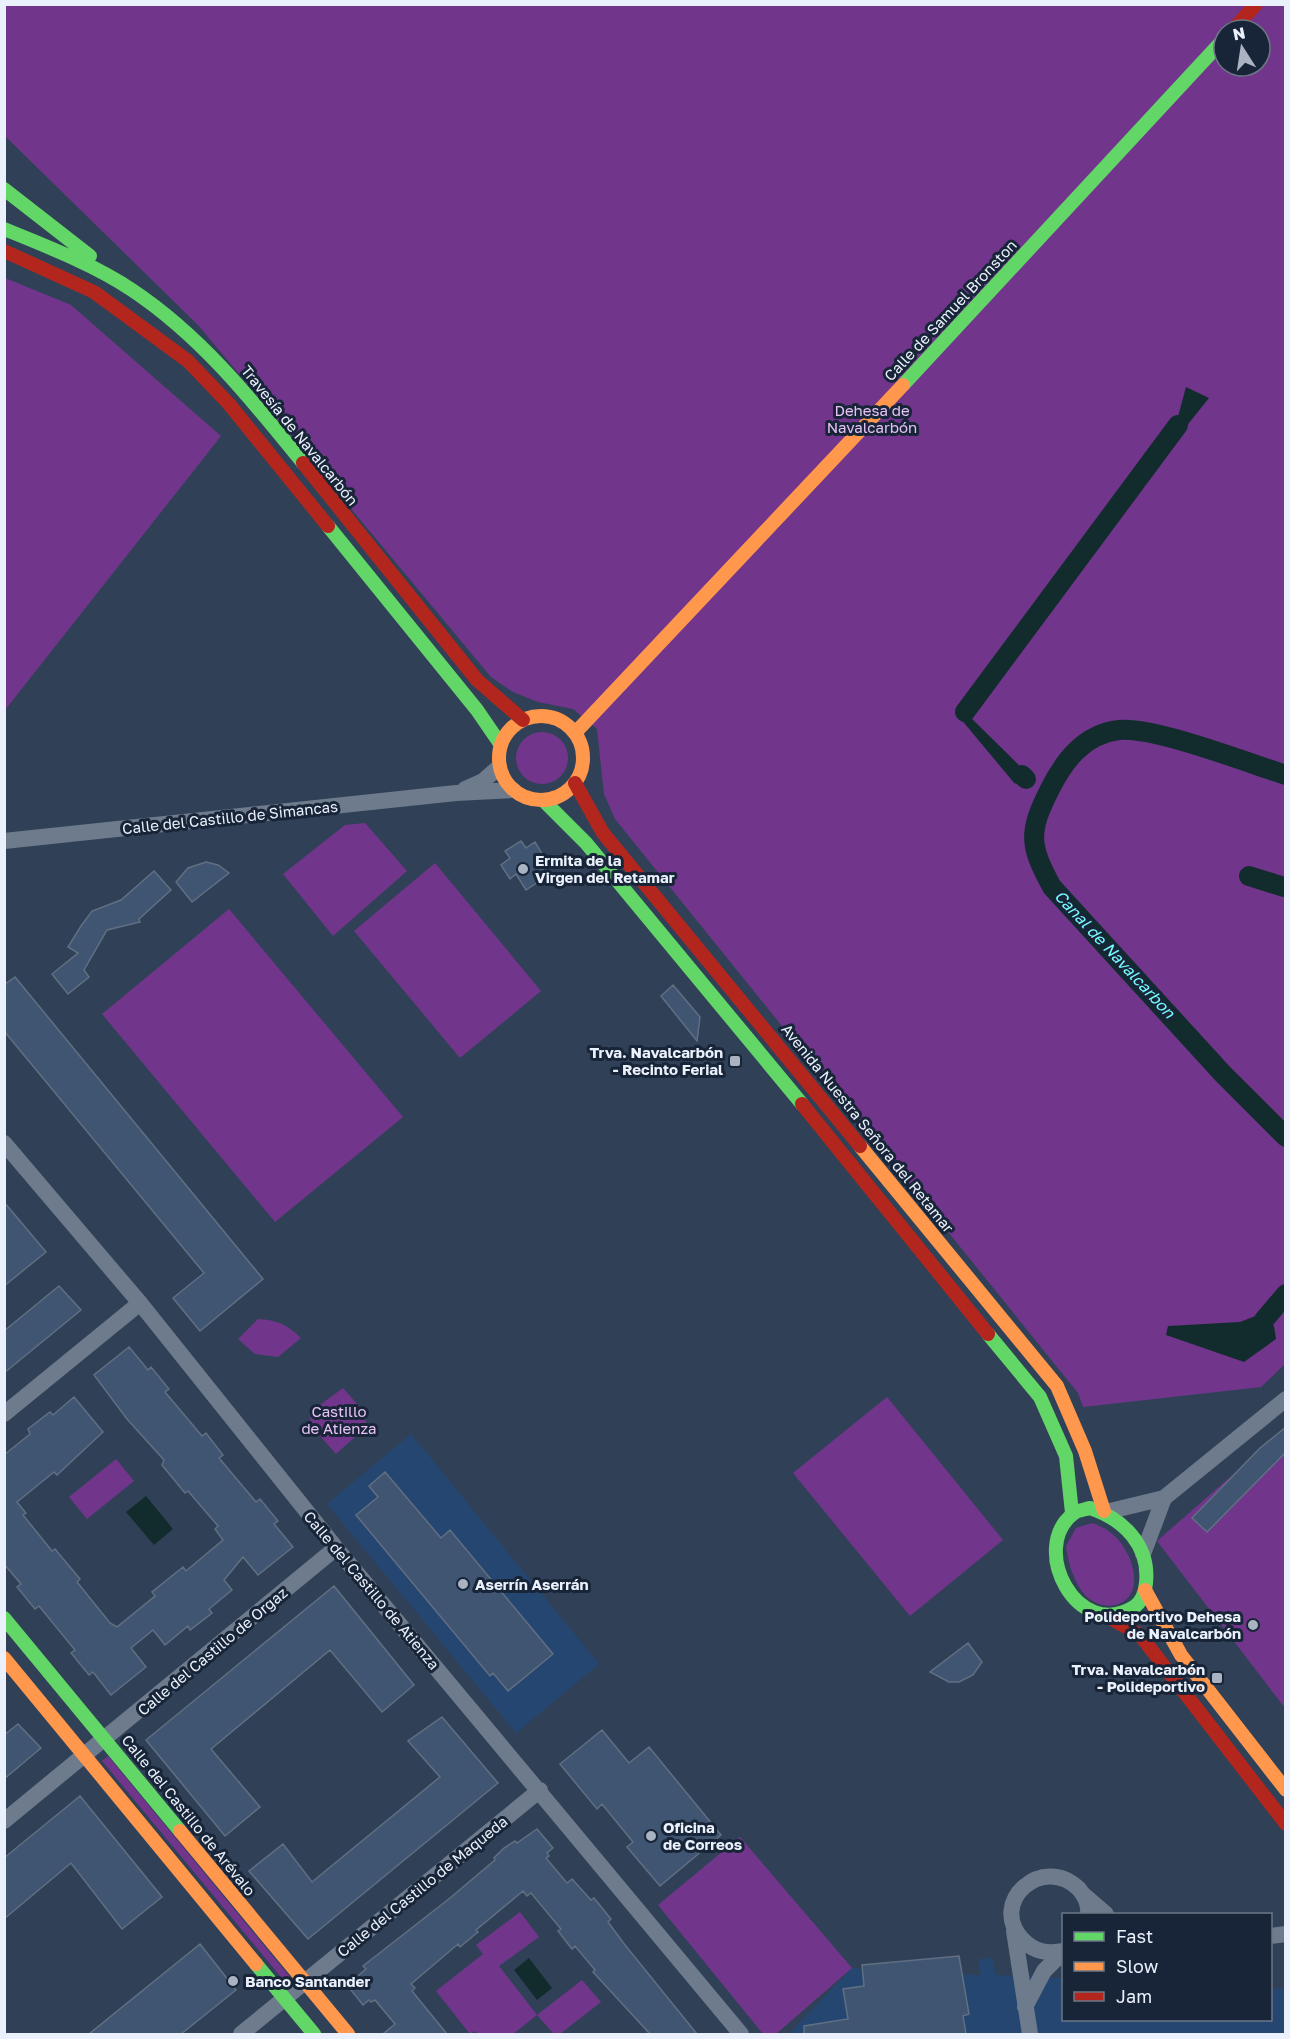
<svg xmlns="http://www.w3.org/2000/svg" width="1290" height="2039" font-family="'Golos Text',sans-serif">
  <rect width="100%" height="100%" fill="#304157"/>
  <path fill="#264672" d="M411,1434L599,1664L516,1733L327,1504Z
    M990,1958L993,1961L996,1975L1063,1978L1064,2020H1270L1271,1988L1285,1989V2034H789L852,1968L981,1975L978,1959Z"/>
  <path fill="#71368b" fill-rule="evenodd" d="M4,5H1285V1364L1261,1387L1083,1407L1078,1393L615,819L604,794L597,729L573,709L538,702L513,692L491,677L199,326L5,136ZM1224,30H1260V66H1224Z
    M5,278L71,305L221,436L5,710Z
    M516 758a26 26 0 1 1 52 0a26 26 0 1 1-52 0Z
    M365,823L407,871L333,936L283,874L345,825Z
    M435,863L541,991L460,1058L354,931Z
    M229,909L403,1117L275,1222L102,1014Z
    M258,1319C277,1320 288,1325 301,1338L278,1357L255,1354L238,1339Z
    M343,1388L364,1412L367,1426L336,1454L312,1427L309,1413Z
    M887,1397L1003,1540L910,1616L793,1473Z
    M1285,1429V1708L1157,1541Z
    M116,1459L134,1481L87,1519L69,1497Z
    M1092,1523C1110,1529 1121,1539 1129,1557C1150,1606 1102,1620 1081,1590C1072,1576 1068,1561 1066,1546L1076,1528Z
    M108,1756L290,1977L285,1982L102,1761Z
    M740,1837L852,1968L776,2034H763L658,1905Z
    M520,1912L539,1937L499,1966L537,2015L582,1980L601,2002L560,2034H554L537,2015L513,2034H478L475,2031L470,2034L436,1991L483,1954L476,1945Z"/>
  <path fill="#122c2e" d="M1186,387L1209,398L1185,428L1176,424Z
    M965,712L1025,771L1015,784L960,718Z
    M1258,1315L1274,1326L1276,1339L1244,1362L1166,1335L1168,1326L1240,1322Z
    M146,1496L173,1529L154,1545L126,1512Z
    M529,1958L552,1988L537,2000L514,1970Z"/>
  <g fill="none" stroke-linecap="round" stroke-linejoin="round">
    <path stroke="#122c2e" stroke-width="20" d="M965,712L1178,425
      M1022,775L1026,779
      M1286,775C1248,763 1153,726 1119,730C1084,734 1064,761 1050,789C1028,832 1029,845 1052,887L1223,1074L1286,1137
      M1249,876L1284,887
      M1264,1320L1286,1294"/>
  </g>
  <path fill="#3f5571" stroke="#616f82" stroke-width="1.5" d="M521,841L526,848L535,842L544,857L537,861L547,876L526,890L516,874L510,879L501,865L510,858L505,851Z
    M206,862L218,865L229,873L192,902L176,882L188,868Z
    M154,871L171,890L139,919L140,922L107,930L84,970L89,977L68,994L52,974L78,953L68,947L81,926L92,911L121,900Z
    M15,977L263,1279L200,1331L173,1298L204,1273L4,1031V985Z
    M673,985L700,1017L697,1041L661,996Z
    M4,1202L46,1252L4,1286Z
    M59,1286L81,1310L4,1373V1331Z
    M129,1347L148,1370L151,1367L169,1389L165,1392L202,1436L206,1433L223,1455L219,1458L256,1502L260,1499L278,1521L274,1524L293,1547L258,1575L243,1557L224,1580L232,1590L209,1609L212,1613L190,1630L188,1626L165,1645L153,1630L131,1648L146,1667L111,1695L93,1672L89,1675L71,1653L75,1650L39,1606L35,1609L17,1587L21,1584L4,1564V1455L30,1434L28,1429L50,1412L53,1415L74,1397L103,1432L57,1475L54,1472L17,1502L26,1513L23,1515L52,1551L55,1549L80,1579L77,1582L110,1623L117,1627L155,1596L152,1592L183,1567L186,1571L223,1540L215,1529L218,1526L188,1491L185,1493L162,1465L164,1460L127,1419L94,1375Z
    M1286,1427V1452L1207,1532L1192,1518L1260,1448Z
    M385,1472L441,1538L450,1530L553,1654L508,1691L493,1673L490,1676L356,1515L378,1497L369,1486Z
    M334,1586L414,1685L382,1712L330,1650L211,1749L260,1807L225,1836L146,1740Z
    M968,1643L982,1662L973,1675L959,1682H949L930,1672Z
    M442,1717L498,1783L308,1939L249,1871L283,1844L312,1882L440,1777L408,1741Z
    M18,1724L41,1748L4,1779V1735Z
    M602,1730L629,1763L649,1747L721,1835L660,1886L627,1847L633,1842L602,1804L597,1809L560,1764Z
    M80,1796L162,1897L122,1929L71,1863L4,1919V1858Z
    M537,1829L553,1848L547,1853L549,1856L546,1858L567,1883L572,1879L591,1900L594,1898L611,1919L608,1922L625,1945L697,2034H650L593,1972L595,1970L575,1946L572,1949L558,1931L561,1929L531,1893L527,1896L523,1891L476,1930L478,1932L460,1947L458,1944L411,1984L415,1988L412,1991L447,2034H383L395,2024L375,2000L371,2002L369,2000L363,2005L347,1985L366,1969L363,1966L450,1898L495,1860L494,1858L504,1848L515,1841L517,1843Z
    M200,1944L236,1990L181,2034H89Z
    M959,1956L969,2014L963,2016L966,2034H804V2026L848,2019L843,1989L864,1986L862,1965Z"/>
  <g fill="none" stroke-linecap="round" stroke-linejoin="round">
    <path stroke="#6e7b8c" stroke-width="16" d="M465,789L483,781L499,767
      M4,841L456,793L513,790
      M4,1143L140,1303L336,1548L741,2034
      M4,1414L140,1303
      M1106,1512L1164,1498L1286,1399
      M1143,1554L1164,1498
      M4,1821L336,1548
      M1084,1895L1106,1914
      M1014,1931L1030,2034
      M1270,1936L1286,1934
      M1064,1951C1047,1954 1034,1952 1022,1939C988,1902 1043,1853 1079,1889C1085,1896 1089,1905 1088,1914
      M1025,2007L1044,1971L1063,1952
      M241,2034L540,1790"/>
    <path stroke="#63d668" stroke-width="14" d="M4,189L90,256
      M4,229C46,246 95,265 132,290C201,336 252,400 303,463
      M903,385L1224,39
      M328,526L477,710L501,745
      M543,800L586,843L802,1104
      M988,1334L1040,1397L1066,1456L1072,1513
      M1090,1508C1123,1519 1150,1545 1146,1583C1145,1592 1142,1602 1134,1607C1077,1642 1029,1548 1073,1514C1077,1510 1084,1510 1090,1508Z
      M4,1618L180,1831
      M256,1964L314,2034"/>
    <path stroke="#ff974d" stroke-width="14" d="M499 758a42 42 0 1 1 84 0a42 42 0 1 1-84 0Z
      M575,733L903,385
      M860,1146L1057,1386L1085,1451L1104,1511
      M1145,1590L1181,1655L1286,1790
      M4,1658L256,1964
      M180,1831L348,2034"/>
    <path stroke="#b3261e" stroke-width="14" d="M1233,30L1256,4
      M4,251L94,292L188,361L229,404L328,526
      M303,463L477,680L523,720
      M575,783L603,833L860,1146
      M802,1104L988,1334
      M1110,1618L1140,1635L1286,1824"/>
  </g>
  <g fill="#a9b3c2" stroke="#182538" stroke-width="2">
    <circle cx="523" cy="869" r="6"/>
    <rect x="729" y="1055" width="12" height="12" rx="3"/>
    <circle cx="463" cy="1584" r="6"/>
    <circle cx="1253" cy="1625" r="6"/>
    <rect x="1211" y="1672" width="12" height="12" rx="3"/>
    <circle cx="651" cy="1836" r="6"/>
    <circle cx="233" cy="1981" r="6"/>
  </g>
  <g text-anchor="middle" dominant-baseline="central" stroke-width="6" stroke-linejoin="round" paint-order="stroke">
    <g font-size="15" fill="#eaf1fc" stroke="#182538">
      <text transform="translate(950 310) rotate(-47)">Calle de Samuel Bronston</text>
      <text transform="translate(300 435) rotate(51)">Travesía de Navalcarbón</text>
      <text transform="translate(230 817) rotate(-6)">Calle del Castillo de Simancas</text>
      <text transform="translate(868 1128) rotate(51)">Avenida Nuestra Señora del Retamar</text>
      <text transform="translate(372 1590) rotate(50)">Calle del Castillo de Atienza</text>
      <text transform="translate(212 1651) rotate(-40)">Calle del Castillo de Orgaz</text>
      <text transform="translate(189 1815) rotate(51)">Calle del Castillo de Arévalo</text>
      <text transform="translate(422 1886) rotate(-39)">Calle del Castillo de Maqueda</text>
    </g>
    <g font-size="15" fill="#e7c3f5" stroke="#182538">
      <text x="872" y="410">Dehesa de<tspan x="872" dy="17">Navalcarbón</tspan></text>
      <text x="339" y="1411">Castillo<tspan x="339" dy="17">de Atienza</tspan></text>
    </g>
    <g font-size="15" font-weight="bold" fill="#eaf1fc" stroke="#182538" text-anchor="start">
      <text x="535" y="860">Ermita de la<tspan x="535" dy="17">Virgen del Retamar</tspan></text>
      <text x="723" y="1052" text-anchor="end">Trva. Navalcarbón<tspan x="723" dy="17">- Recinto Ferial</tspan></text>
      <text x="475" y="1584">Aserrín Aserrán</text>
      <text x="1241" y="1616" text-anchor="end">Polideportivo Dehesa<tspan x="1241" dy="17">de Navalcarbón</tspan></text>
      <text x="1205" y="1669" text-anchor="end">Trva. Navalcarbón<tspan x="1205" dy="17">- Polideportivo</tspan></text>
      <text x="663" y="1827">Oficina<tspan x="663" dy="17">de Correos</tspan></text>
      <text x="245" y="1981">Banco Santander</text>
    </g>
    <g font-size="16" font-style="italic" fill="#77fafc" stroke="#182538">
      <text transform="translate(1115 954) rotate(47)">Canal de Navalcarbon</text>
    </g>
  </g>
  <rect width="1290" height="2039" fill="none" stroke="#eaf1fc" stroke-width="12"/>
  <rect x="1062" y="1913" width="210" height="108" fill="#182538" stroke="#6c7786" stroke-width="1.5"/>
  <rect x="1074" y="1932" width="30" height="9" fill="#63d668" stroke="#6c7786" stroke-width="1.5"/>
  <text x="1116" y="1943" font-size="18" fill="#eaf1fc">Fast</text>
  <rect x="1074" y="1962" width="30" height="9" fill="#ff974d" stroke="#6c7786" stroke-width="1.5"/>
  <text x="1116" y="1973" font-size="18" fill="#eaf1fc">Slow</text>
  <rect x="1074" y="1992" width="30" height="9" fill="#b3261e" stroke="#6c7786" stroke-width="1.5"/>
  <text x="1116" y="2003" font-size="18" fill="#eaf1fc">Jam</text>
  <g transform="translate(1242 48) rotate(348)"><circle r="28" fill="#182538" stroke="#6c7786" stroke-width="1.5"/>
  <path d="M0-4.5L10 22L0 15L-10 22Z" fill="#a9b3c2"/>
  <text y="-9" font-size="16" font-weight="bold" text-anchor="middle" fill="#eaf1fc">N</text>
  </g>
</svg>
